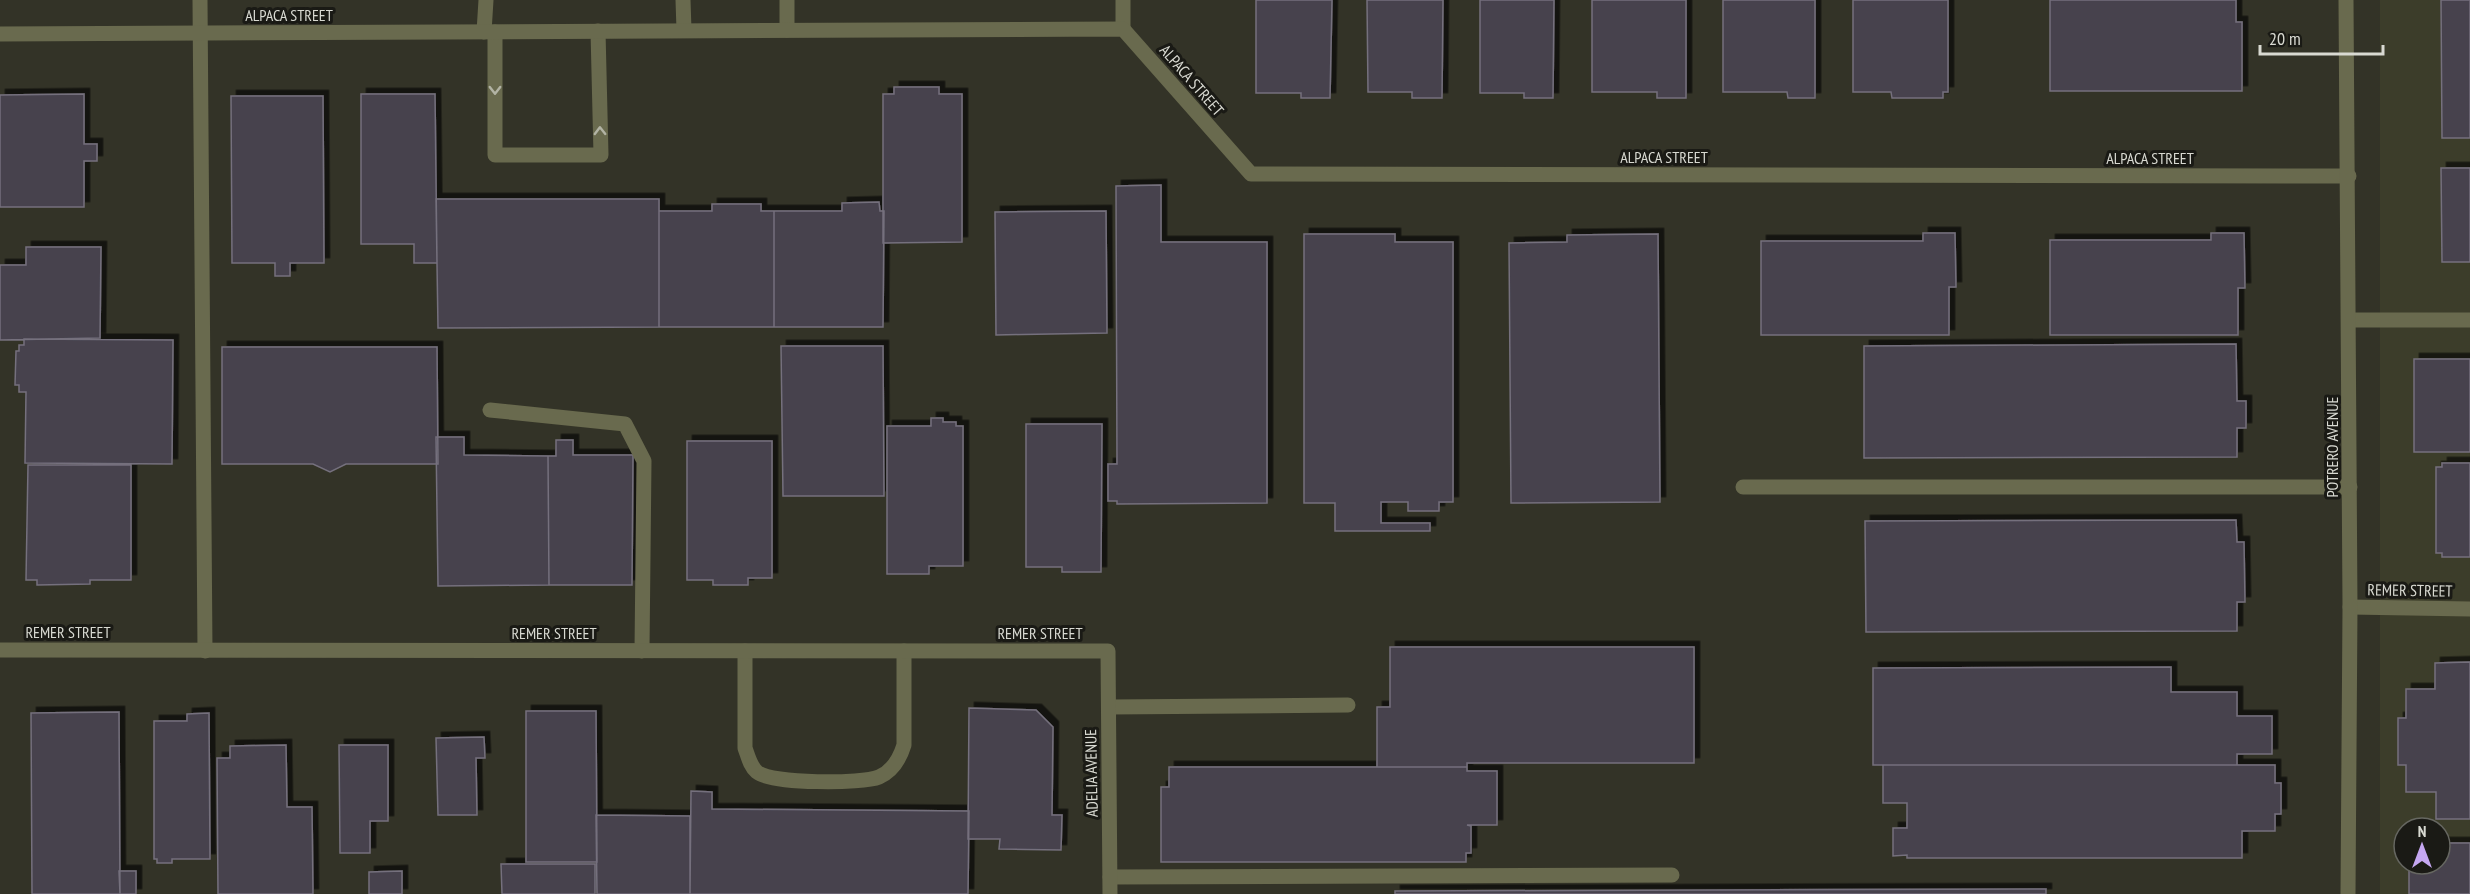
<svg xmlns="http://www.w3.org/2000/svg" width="2470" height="894" font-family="'PT Sans Narrow',sans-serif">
  <defs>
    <filter id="shadow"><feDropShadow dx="5.5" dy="-5.5" stdDeviation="0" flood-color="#0009"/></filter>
  </defs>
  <rect width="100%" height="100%" fill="#333327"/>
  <path fill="#3c3d2a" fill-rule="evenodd" d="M2380,0H2470V894H2380ZM2404,828H2440V864H2404Z"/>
  <path fill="#46424e" stroke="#75707d" stroke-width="1.5" filter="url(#shadow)" d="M1256,0H1332L1330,98H1301V93H1256Z
    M1367,0H1443L1442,98H1412V92H1368Z
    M1480,0H1554L1553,98H1524V93H1480Z
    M1592,0H1686V98H1657V92H1592Z
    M1723,0H1815V98H1788L1787,92H1723Z
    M1853,0H1948V92H1943V98H1892L1891,92H1853Z
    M2050,0H2236V22H2242V91H2050Z
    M2441,0H2470V138H2442Z
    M894,87H939V94H962V242L883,243V94H894Z
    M84,94V144H97V161H84V207H0V95Z
    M361,94H435L437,263H414V244H361Z
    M231,96H323L324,263H290V276H275V263H232Z
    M2441,168H2470V262H2442Z
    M1161,185V242H1267V503L1117,504V501H1108V464H1117L1116,186Z
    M436,199H659V327L438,328Z
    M879,202L880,211H884L883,327H774V211H842V203Z
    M712,204H761V211H774V327H659V211H712Z
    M1106,211L1107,333L996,335L995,212Z
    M1923,233H1955L1956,287H1949V335H1761V241H1923Z
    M2211,233H2244L2245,288H2238V335H2050V240H2211Z
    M1304,234H1395V242H1453V502H1439V511H1408V502H1381V523H1430V531H1335V503H1304Z
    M1658,234L1660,502L1511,503L1509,243L1567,242V235Z
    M26,247H101L100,338L0,340V265H26Z
    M24,339L173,340L172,464L25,463L26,392H19V385H15L16,351H19V345H24Z
    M2236,344L2237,401H2246V428H2237V457L1864,458V346Z
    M781,346H883L884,496H783Z
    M222,347H437L438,464H346L330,472L313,464H222Z
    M2414,359H2470V452H2414Z
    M931,418H943V422H956V426H963V566H929V574H887V426H931Z
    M1026,424H1102L1101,572H1062V567H1026Z
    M436,437H464V455L548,456L549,585L438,586Z
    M556,440H573V455H633L632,585H549L548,456H556Z
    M687,441H772V578H748V585H713V580H687Z
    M2442,463H2470V557H2442V553H2436V467H2442Z
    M28,465H131V580H90V584L37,585V580H26Z
    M2236,520L2237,542H2244L2245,602H2237V631L1866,632L1865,521Z
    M1390,647H1694V763H1467V767H1377V707H1390Z
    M2470,662V819H2436V792H2406V765H2398V718H2406V689H2435V663Z
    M2171,667V692H2237V716H2272V754H2237V765H1873V668Z
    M969,708L1036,710L1053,727L1052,815H1062L1061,850L999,849L1000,839H968Z
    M526,711H596L597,862H526Z
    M119,712L120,894H32L31,713Z
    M209,713L210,859H172V863H157V859H154V721H187V714Z
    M484,737L485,758H476L477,815H438L436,738Z
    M286,745L287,807H312L313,894H218L217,758H230V746Z
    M339,745H388V821H370V853H340Z
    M1883,765H2275V783H2281V814H2275V831H2242V858H1907V855L1893,856V828H1907V803H1883Z
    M1169,767H1467V771H1497V825H1467L1471,826V853H1466V862H1161V787H1169Z
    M691,791L712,792V809L969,811L968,894H690Z
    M596,815L690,816V894H597Z
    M2440,843H2470V894H2409V864H2440Z
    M501,864H595V894H502Z
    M119,871H136V894H120Z
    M402,871V894H369V872Z
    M2046,889V894H1395V891Z"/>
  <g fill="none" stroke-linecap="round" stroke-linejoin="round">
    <path stroke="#696a4e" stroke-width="15" d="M200,0L205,651
      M683,0L684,30
      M787,0V30
      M1123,0V29
      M484,32L486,0
      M495,32V155H601L598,31
      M2349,320H2470
      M490,410L625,424L644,461L642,651
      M1743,487H2350
      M745,651V748C748,756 750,766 757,772C772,784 862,784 879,777C893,771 900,758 904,745V651
      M1109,707L1348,705
      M1110,877L1672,875"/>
    <path stroke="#696a4e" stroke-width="15" d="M0,34L1123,29L1251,174L2349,176
      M2350,607L2470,609
      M0,650L1108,651L1110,894"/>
    <path stroke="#696a4e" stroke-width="15" d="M2346,0L2350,607L2348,894"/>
  </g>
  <defs><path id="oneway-chevron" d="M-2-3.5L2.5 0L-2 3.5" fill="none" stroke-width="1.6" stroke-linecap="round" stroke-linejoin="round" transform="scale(1.5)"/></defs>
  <g stroke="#b2b3a4">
    <use href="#oneway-chevron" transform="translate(495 90) rotate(90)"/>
    <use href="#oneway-chevron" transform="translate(600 131) rotate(-91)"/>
  </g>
  <g text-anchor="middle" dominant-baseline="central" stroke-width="6" stroke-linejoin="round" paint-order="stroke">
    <g font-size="16" fill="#d9dad2" stroke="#1a1a15">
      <text x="289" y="15">ALPACA STREET</text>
      <text transform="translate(1192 80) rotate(49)">ALPACA STREET</text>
      <text x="1664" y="157">ALPACA STREET</text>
      <text x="2150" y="158">ALPACA STREET</text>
      <text transform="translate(2332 447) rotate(-90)">POTRERO AVENUE</text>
      <text transform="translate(2410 590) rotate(1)">REMER STREET</text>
      <text x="68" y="632">REMER STREET</text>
      <text x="554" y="633">REMER STREET</text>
      <text x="1040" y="633">REMER STREET</text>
      <text transform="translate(1091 773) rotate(-91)">ADELIA AVENUE</text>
    </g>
  </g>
  <g transform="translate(2422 846)"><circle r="28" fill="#1a1a15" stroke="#666761" stroke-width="1.5"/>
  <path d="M0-4.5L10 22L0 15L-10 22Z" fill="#c5a7f1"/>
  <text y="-9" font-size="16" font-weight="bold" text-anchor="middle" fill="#d9dad2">N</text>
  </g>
  <path d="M2260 45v9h123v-9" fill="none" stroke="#d9dad2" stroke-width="3"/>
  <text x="2269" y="45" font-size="18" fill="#d9dad2" stroke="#1a1a15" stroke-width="4.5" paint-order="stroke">20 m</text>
</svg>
